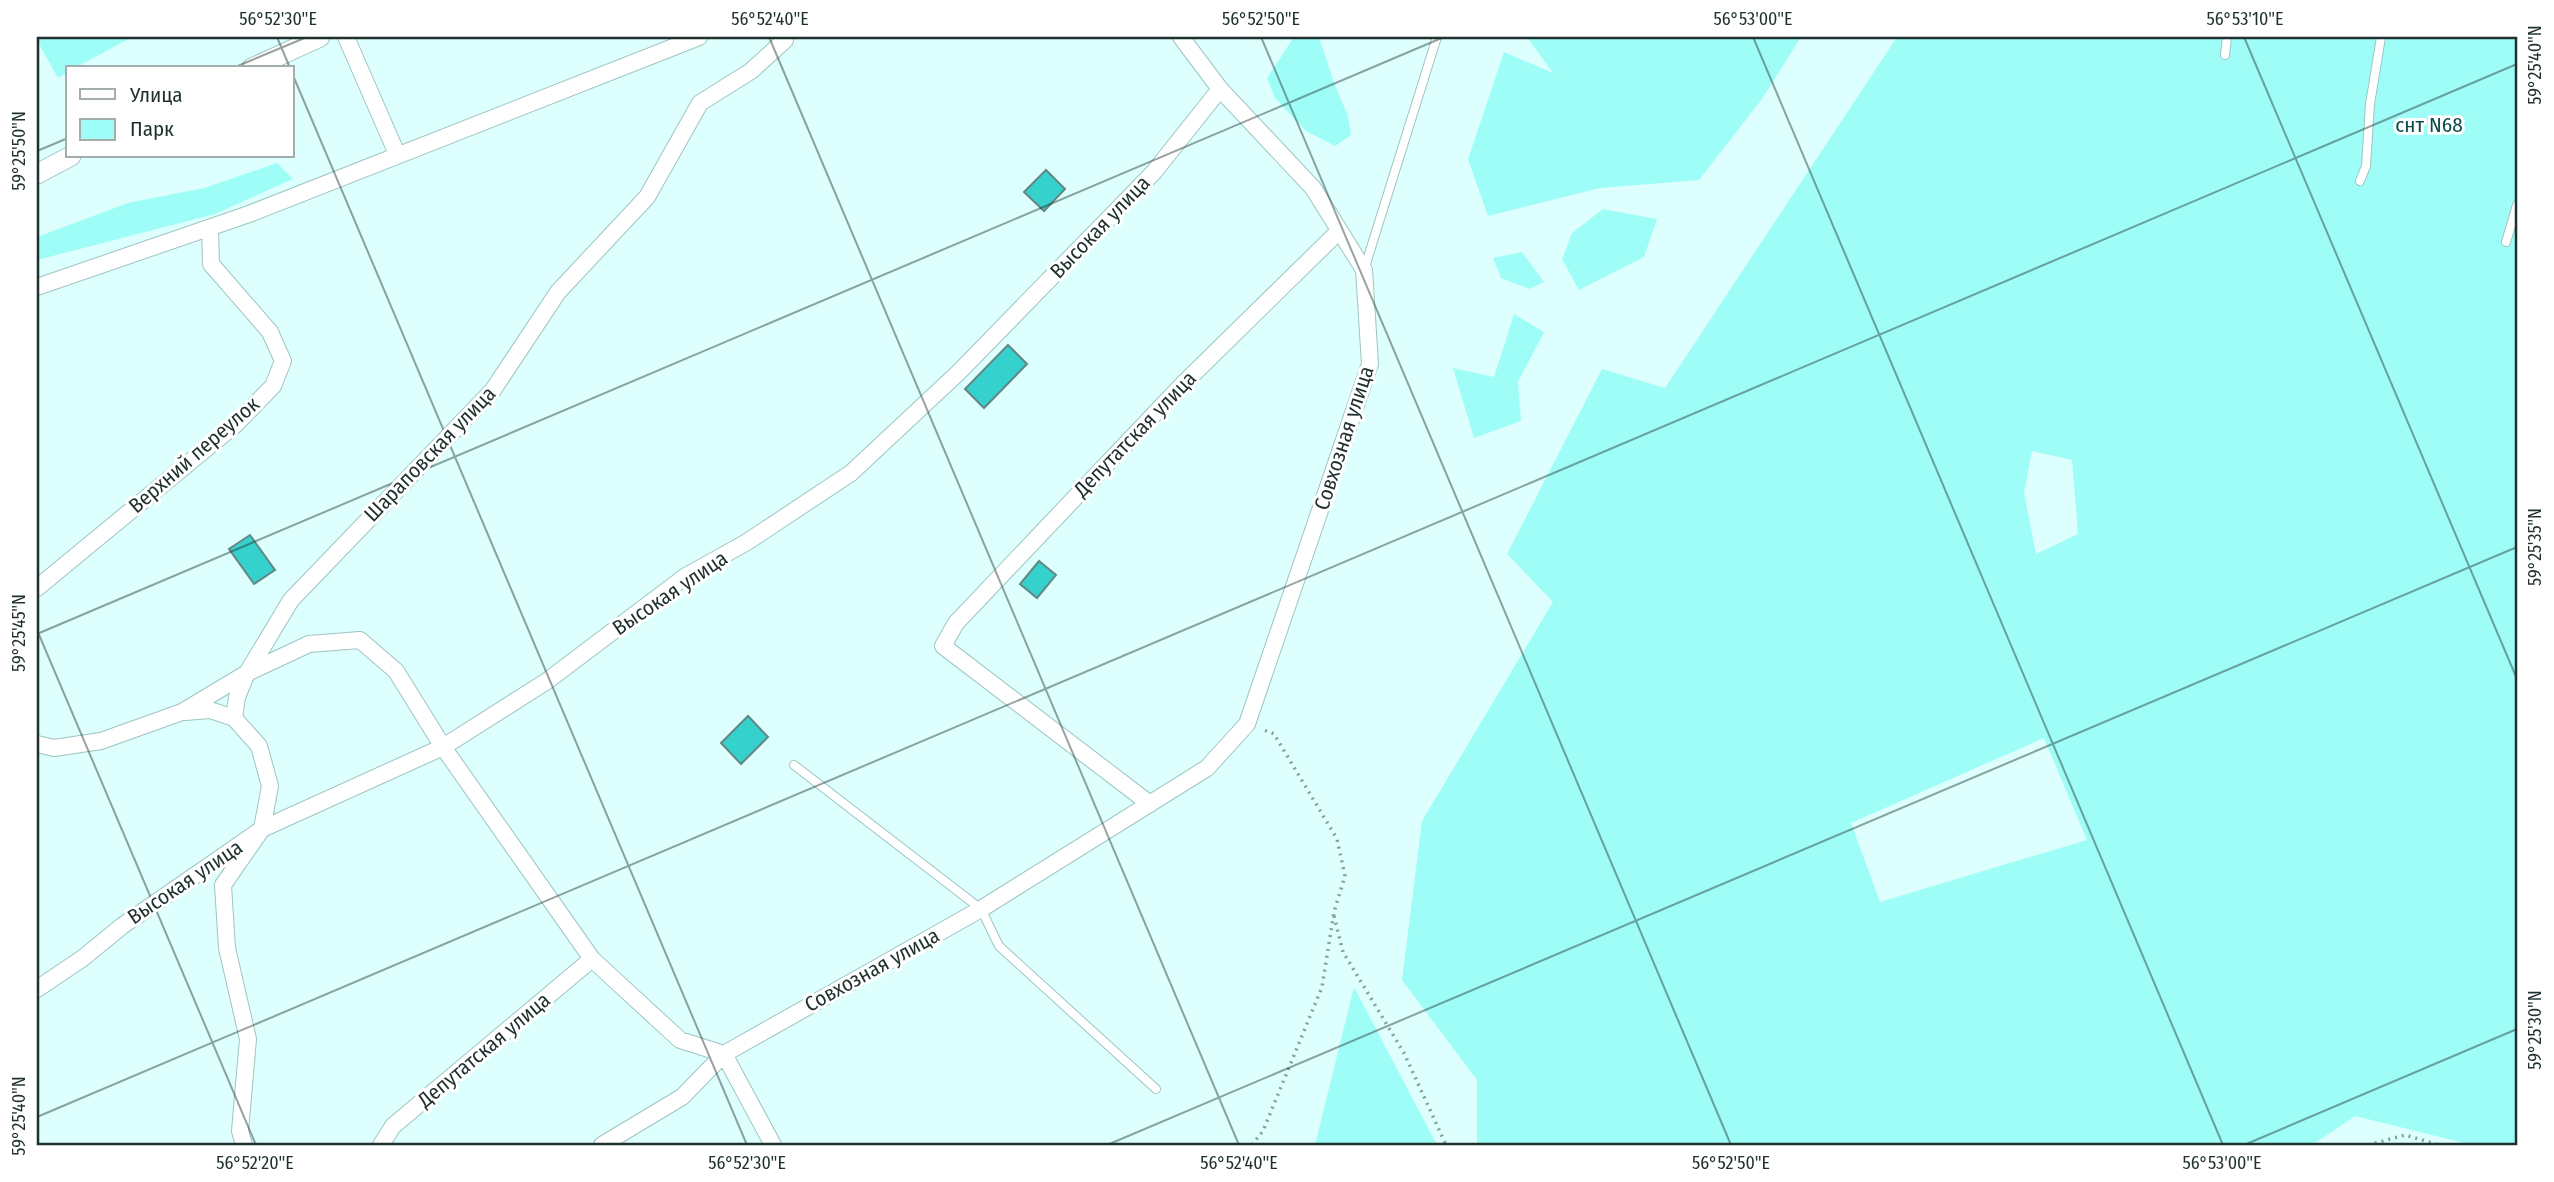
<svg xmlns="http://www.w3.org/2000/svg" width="2554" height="1182" font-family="'Fira Sans Condensed',sans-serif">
  <rect width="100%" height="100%" fill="#ddfffd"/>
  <path fill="#9ffdf8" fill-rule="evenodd" d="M37,37H132L75,68H68V72L58,78L39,44L37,45Z
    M1294,37H1319L1333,80L1348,116L1351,135L1335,146L1306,131L1275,98L1267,78Z
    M1527,37H1801L1762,99L1699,180L1600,188L1488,216L1468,159L1504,52L1553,73Z
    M1897,37H2517V1145H2473L2355,1116L2312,1145H1477V1080L1402,980L1422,821L1553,602L1507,554L1602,369L1665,388ZM2032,451L2072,460L2078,534L2036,554L2024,493ZM2044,738L2087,840L1880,902L1851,823Z
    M277,163L293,179L215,214L37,260V237L128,203L204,188Z
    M1603,209L1657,219L1644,257L1579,290L1562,259L1572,233Z
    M1522,252L1544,282L1529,289L1501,278L1493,258Z
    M1514,314L1544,332L1518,382L1521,421L1474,438L1453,368L1494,377Z
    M1354,987L1437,1145H1315Z"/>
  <path fill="#35d1cc" stroke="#628886" stroke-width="2" d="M1046,170L1065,189L1044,211L1024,192Z
    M1008,345L1027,364L984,408L965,389Z
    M250,535L275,570L254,584L229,549Z
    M1039,561L1056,575L1037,598L1020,584Z
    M748,716L768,737L741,764L721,743Z"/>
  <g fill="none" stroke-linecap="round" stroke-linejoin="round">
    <g stroke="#9dc5c3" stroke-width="10">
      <path id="service" d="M2225,55L2227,37
        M2360,181L2366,166L2370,104L2381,37
        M2506,242L2517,205
        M1364,270L1437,37
        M794,765L981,909L999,946L1156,1089"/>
    </g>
    <g stroke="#9dc5c3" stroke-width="18">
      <path id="minor" d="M346,37L397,154
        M37,287L249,214L699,37
        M37,588L236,424L273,386L283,361L270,332L211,264L210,228
        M185,712L210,710L234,718
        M37,744L54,748L101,741L182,712L247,673L291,600L493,390L558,292L647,197L700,103L751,71L785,40L784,37
        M1150,804L943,646L956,623L1182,385L1338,232
        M37,989L83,958L122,926L262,829L443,747L547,681L686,576L747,542L851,473L959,372L1154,172L1220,89
        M244,1145L240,1131L248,1039L227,948L223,885L262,829L270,786L259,746L234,718L237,697L247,673L309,644L360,640L396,671L443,747L592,959L680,1040L724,1054L773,1145
        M381,1145L393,1126L592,959
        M602,1145L682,1097L724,1054L981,909L1207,768L1247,724L1370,364L1364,270L1313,188L1220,89L1181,37"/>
    </g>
    <g stroke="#9dc5c3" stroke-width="21">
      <path id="tertiary" d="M252,68L320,37
        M37,174L71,156"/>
    </g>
    <path stroke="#859f9e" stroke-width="3.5" stroke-dasharray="2 5" stroke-linecap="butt" d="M1334,916L1343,952L1404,1053L1446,1145
      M1252,1145L1263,1131L1322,987L1334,912L1345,876L1337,839L1274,734L1262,729
      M2368,1145L2405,1135L2439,1145"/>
    <use href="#service" stroke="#fff" stroke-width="8"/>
    <use href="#minor" stroke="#fff" stroke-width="16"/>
    <use href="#tertiary" stroke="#fff" stroke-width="19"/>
  </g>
  <path fill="none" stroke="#1f302f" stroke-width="2" stroke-opacity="0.45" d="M277,37L290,68M769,37L1239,1145M1261,37L1731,1145M1753,37L2223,1145M2244,37L2517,679M233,68L307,37M292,73L747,1145M37,151L68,138M37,630L256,1145M37,634L1444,37M37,1117L2517,64M1107,1145L2517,547M2244,1145L2517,1029"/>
  <g text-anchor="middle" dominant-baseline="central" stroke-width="6" stroke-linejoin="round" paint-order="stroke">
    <g font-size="21" fill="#094c4a" stroke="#fff">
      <text x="2429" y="125">снт N68</text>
    </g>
    <g font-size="21" fill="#1f302f" stroke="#fff">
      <text transform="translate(1100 227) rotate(-46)">Высокая улица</text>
      <text transform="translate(1135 434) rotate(-46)">Депутатская улица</text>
      <text transform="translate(1344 438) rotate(-72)">Совхозная улица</text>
      <text transform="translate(430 454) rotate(-46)">Шараповская улица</text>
      <text transform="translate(194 455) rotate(-41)">Верхний переулок</text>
      <text transform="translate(670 593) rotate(-34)">Высокая улица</text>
      <text transform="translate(185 882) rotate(-34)">Высокая улица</text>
      <text transform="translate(872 970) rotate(-29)">Совхозная улица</text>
      <text transform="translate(484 1050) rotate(-40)">Депутатская улица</text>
    </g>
  </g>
  <rect width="2554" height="1182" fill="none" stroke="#ffffff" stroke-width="77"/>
  <rect x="66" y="66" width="228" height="91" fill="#ffffff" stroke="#a5acac" stroke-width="2"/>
  <rect x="80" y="89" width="35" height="10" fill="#ffffff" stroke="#a5acac" stroke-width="2"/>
  <text x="130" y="102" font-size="21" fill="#1f302f">Улица</text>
  <rect x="80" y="119" width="35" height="21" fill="#9ffdf8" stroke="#a5acac" stroke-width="2"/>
  <text x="130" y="136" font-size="21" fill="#1f302f">Парк</text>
  <rect x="38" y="38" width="2478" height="1106" fill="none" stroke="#1f302f" stroke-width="2.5"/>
  <g font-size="18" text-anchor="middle" fill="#1f302f">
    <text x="278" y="25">56°52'30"E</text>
    <text x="770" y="25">56°52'40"E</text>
    <text x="1261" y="25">56°52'50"E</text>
    <text x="1753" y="25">56°53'00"E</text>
    <text x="2245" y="25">56°53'10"E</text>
    <text transform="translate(2535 65) rotate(-90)" y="6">59°25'40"N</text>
    <text transform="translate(19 151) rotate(-90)" y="6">59°25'50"N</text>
    <text transform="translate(2535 547) rotate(-90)" y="6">59°25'35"N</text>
    <text transform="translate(19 633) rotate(-90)" y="6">59°25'45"N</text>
    <text transform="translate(2535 1030) rotate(-90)" y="6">59°25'30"N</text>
    <text transform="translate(19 1116) rotate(-90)" y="6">59°25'40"N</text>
    <text x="255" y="1169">56°52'20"E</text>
    <text x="747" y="1169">56°52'30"E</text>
    <text x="1239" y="1169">56°52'40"E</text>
    <text x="1731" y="1169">56°52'50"E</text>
    <text x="2222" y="1169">56°53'00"E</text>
  </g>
</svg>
